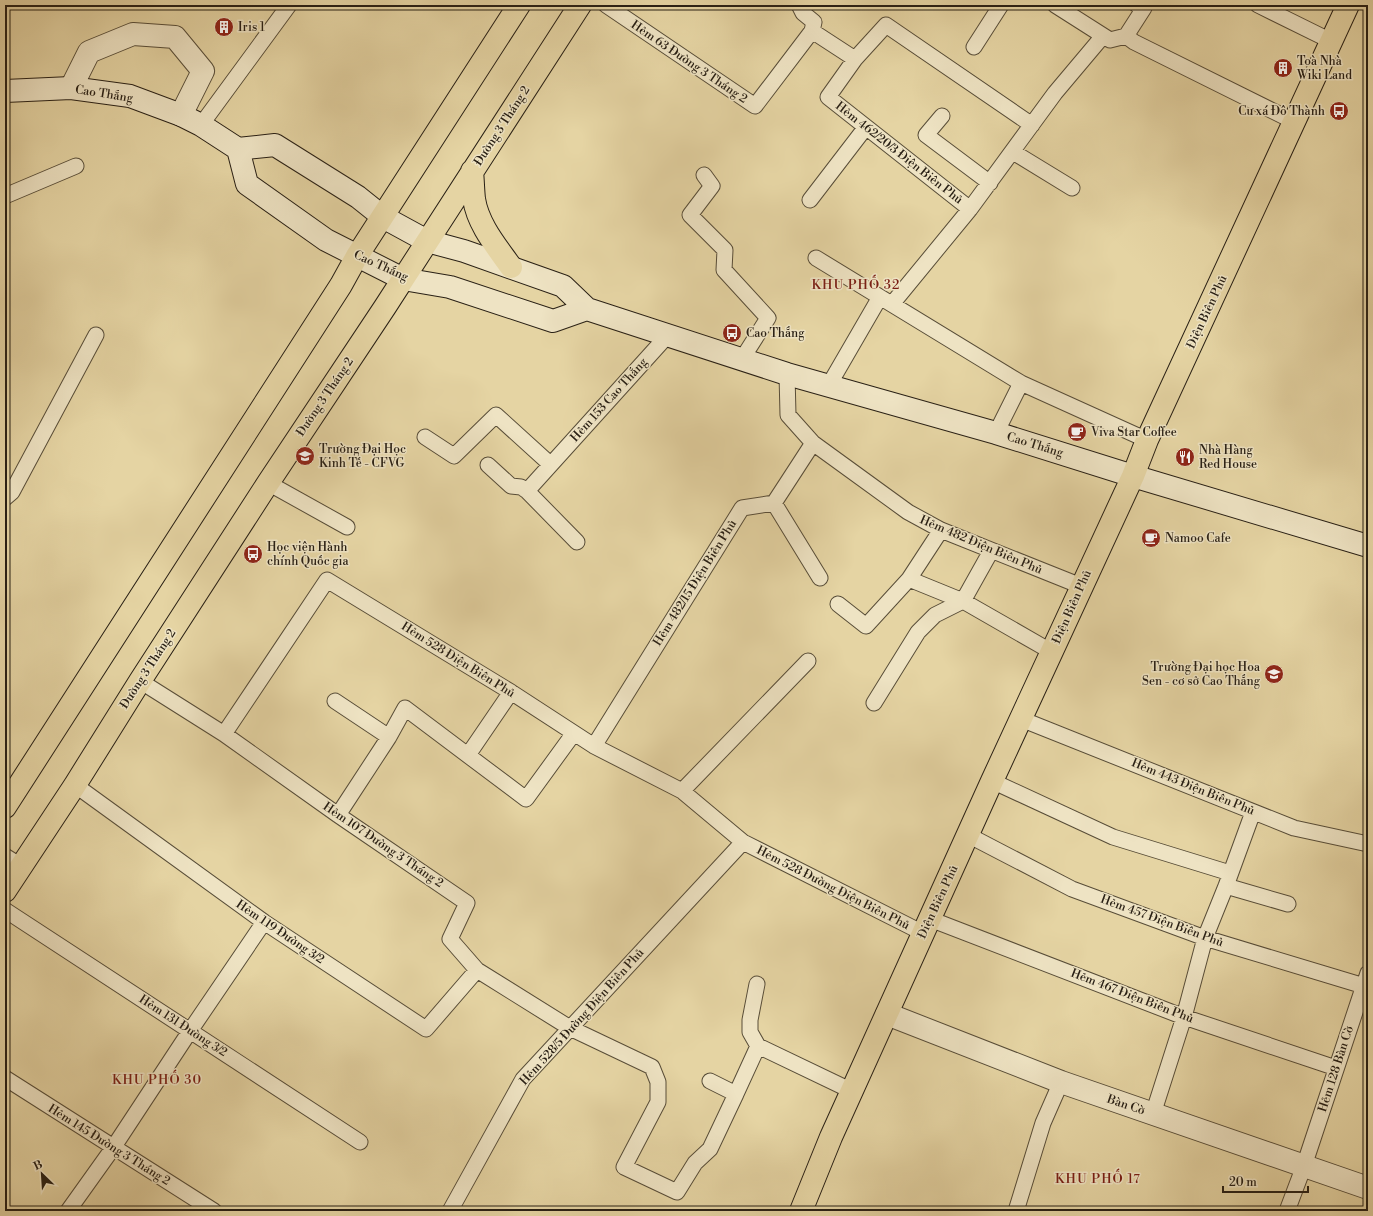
<svg xmlns="http://www.w3.org/2000/svg" width="1373" height="1216" font-family="'Libre Bodoni',serif">
  <rect width="100%" height="100%" fill="#e5d4a3"/>
  <filter id="stains"><feTurbulence type="fractalNoise" baseFrequency=".005" numOctaves="4"/><feColorMatrix values="0 0 0 0 .2 0 0 0 0 .09 0 0 0 0 .02 0 0 0 .5 -.17"/></filter>
  <radialGradient id="worn" r=".72"><stop offset=".6" stop-color="#630" stop-opacity="0"/><stop offset="1" stop-color="#630" stop-opacity=".3"/></radialGradient>
  <g fill="none" stroke-linecap="round" stroke-linejoin="round">
    <g stroke="#584d38" stroke-width="17">
      <path id="lane" d="M606,5L755,106L812,31L814,22L803,13L799,5
        M1055,5L1110,40L1126,36L1134,42L1295,122
        M1258,5L1331,41
        M812,31L855,59L828,97L970,209
        M1126,36L1144,8L1137,5
        M974,47L1001,5
        M855,59L886,25L1032,125
        M942,116L926,135L990,183
        M201,125L289,5
        M1013,152L1072,188
        M704,175L712,186L690,215L725,250L724,270L768,318L742,359
        M5,196L76,166
        M810,200L866,127
        M816,258L1021,383L1147,440
        M892,304L970,209L1055,93L1103,36
        M787,374L788,415L813,443L908,512L941,530L1081,586
        M829,385L880,297
        M996,433L1021,383
        M425,437L454,456L496,415L550,464
        M488,465L511,486L521,487L527,491L577,542
        M268,483L347,527
        M527,491L668,335
        M5,498L12,492L96,335
        M774,503L820,578
        M909,579L963,601L1052,652
        M838,604L866,626L909,579L941,530
        M140,681L224,734L338,815L467,903L450,939L477,970L570,1028L652,1067L658,1082V1102L624,1167L677,1192L695,1163L710,1149L736,1094
        M335,701L389,737
        M874,703L918,632L935,615L963,601L991,551
        M1021,719L1294,828L1368,844
        M224,734L327,580L511,692L594,746L682,791L743,842L923,933
        M594,746L742,508L774,503L813,443
        M468,755L511,692
        M992,781L1113,837L1230,873
        M75,785L264,922L426,1029L477,970
        M682,791L808,661
        M338,815L389,737L405,708L526,799L574,733
        M968,835L1072,889L1205,938L1364,986
        M5,856L21,866
        M1226,886L1288,904
        M5,910L360,1142
        M930,919L1184,1017L1336,1068
        M757,984L750,1020V1032L758,1046
        M5,1078L214,1211
        M710,1081L736,1094L758,1046L852,1091
        M1153,1114L1184,1017L1205,938L1226,886L1253,812
        M68,1211L113,1148L190,1031L264,922
        M450,1211L523,1079L743,842
        M1016,1211L1043,1123L1061,1082
        M1287,1211L1304,1166L1368,973"/>
    </g>
    <g stroke="#584d38" stroke-width="24">
      <path id="street" d="M71,88L89,52L133,34L175,37L203,71L181,115
        M887,1014L1061,1082L1368,1188"/>
    </g>
    <g stroke="#292015" stroke-width="24">
      <path id="secondary" d="M5,91L71,88L130,96L181,115L201,125L238,149L275,145L358,197L383,217L427,241L464,251L563,286L587,309L787,374L996,433L1133,476L1368,546
        M238,149L247,184L326,240L403,279L450,287L553,321L587,309"/>
    </g>
    <g stroke="#292015" stroke-width="24">
      <path id="primary" d="M472,171C473,181 473,190 474,199C478,225 497,247 511,267
        M5,807L341,285L357,256L519,5
        M5,891L75,785L140,681L268,483L385,307L580,5
        M801,1211L831,1137L992,781L1133,476L1147,440L1348,5"/>
    </g>
    <use href="#lane" stroke="#eee3c3" stroke-width="15"/>
    <use href="#street" stroke="#eee3c3" stroke-width="22"/>
    <use href="#secondary" stroke="#eee3c3" stroke-width="22"/>
    <use href="#primary" stroke="#e5d4a3" stroke-width="22"/>
  </g>
  <defs>
    <g id="building-disc" transform="scale(1)"><circle r="9.5" fill="#8f2418" stroke="#eee3c3"/><path d="M-4-6H4V6H1V3H-1V6H-4ZM-2.5-4.3h1.7v1.8h-1.7ZM.8-4.3h1.7v1.8H.8ZM-2.5-1h1.7V.8h-1.7ZM.8-1h1.7V.8H.8Z" fill="#fff"/></g>
    <g id="bus-disc" transform="scale(1)"><circle r="9.5" fill="#8f2418" stroke="#eee3c3"/><path d="M-5-6H5V4H4V6H2V4H-2V6H-4V4H-5ZM-3.5-4V0h7V-4ZM-3.5 1.2v1.5H-2V1.2ZM2 1.2v1.5H3.5V1.2Z" fill="#fff"/></g>
    <g id="cafe-disc" transform="scale(1)"><circle r="9.5" fill="#8f2418" stroke="#eee3c3"/><path d="M-5.5-4.5H6V0H3Q3 3.5 0 3.5H-2.5Q-5.5 3.5-5.5 0ZM3-3.2v2h1.7v-2ZM-6 4.5H4V6H-6Z" fill="#fff"/></g>
    <g id="university-disc" transform="scale(1)"><circle r="9.5" fill="#8f2418" stroke="#eee3c3"/><path d="M0-5L7-2L0 1L-7-2ZM-4 1L0 2.5L4 1V4Q0 6-4 4Z" fill="#fff"/></g>
    <g id="restaurant-disc" transform="scale(1)"><circle r="9.5" fill="#8f2418" stroke="#eee3c3"/><path d="M-5-6h1v4h1v-4h1v4h1v-4h1v5L-1.5 .5V6h-2V.5L-5-1ZM5-6V6H3V1.5H1.5Q1.5-4 5-6Z" fill="#fff"/></g>
  </defs>
  <g fill-rule="evenodd">
    <use href="#building-disc" x="224" y="27"/>
    <use href="#building-disc" x="1283" y="68"/>
    <use href="#bus-disc" x="1339" y="111"/>
    <use href="#bus-disc" x="732" y="333"/>
    <use href="#cafe-disc" x="1077" y="432"/>
    <use href="#university-disc" x="305" y="456"/>
    <use href="#restaurant-disc" x="1185" y="457"/>
    <use href="#cafe-disc" x="1151" y="538"/>
    <use href="#bus-disc" x="253" y="554"/>
    <use href="#university-disc" x="1274" y="674"/>
  </g>
  <g text-anchor="middle" dominant-baseline="central" stroke-width="3" stroke-linejoin="round" paint-order="stroke">
    <g font-size="12" fill="#292015" stroke="#eee3c3" text-anchor="start">
      <text x="238" y="27">Iris 1</text>
      <text x="1297" y="61">Toà Nhà<tspan x="1297" dy="14">Wiki Land</tspan></text>
      <text x="1325" y="111" text-anchor="end">Cư xá Đô Thành</text>
      <text x="746" y="333">Cao Thắng</text>
      <text x="1091" y="432">Viva Star Coffee</text>
      <text x="319" y="449">Trường Đại Học<tspan x="319" dy="14">Kinh Tế - CFVG</tspan></text>
      <text x="1199" y="450">Nhà Hàng<tspan x="1199" dy="14">Red House</tspan></text>
      <text x="1165" y="538">Namoo Cafe</text>
      <text x="267" y="547">Học viện Hành<tspan x="267" dy="14">chính Quốc gia</tspan></text>
      <text x="1260" y="667" text-anchor="end">Trường Đại học Hoa<tspan x="1260" dy="14">Sen - cơ sở Cao Thắng</tspan></text>
    </g>
    <g font-size="12" fill="#292015" stroke="#eee3c3">
      <text transform="translate(689 62) rotate(34)">Hẻm 63 Đường 3 Tháng 2</text>
      <text transform="translate(104 94) rotate(9)">Cao Thắng</text>
      <text transform="translate(502 126) rotate(-57)">Đường 3 Tháng 2</text>
      <text transform="translate(899 153) rotate(38)">Hẻm 462/20/3 Điện Biên Phủ</text>
      <text transform="translate(381 266) rotate(24)">Cao Thắng</text>
      <text transform="translate(1207 312) rotate(-65)">Điện Biên Phủ</text>
      <text transform="translate(325 397) rotate(-56)">Đường 3 Tháng 2</text>
      <text transform="translate(609 400) rotate(-48)">Hẻm 153 Cao Thắng</text>
      <text transform="translate(1035 445) rotate(17)">Cao Thắng</text>
      <text transform="translate(981 545) rotate(23)">Hẻm 482 Điện Biên Phủ</text>
      <text transform="translate(695 583) rotate(-58)">Hẻm 482/15 Điện Biên Phủ</text>
      <text transform="translate(1072 607) rotate(-66)">Điện Biên Phủ</text>
      <text transform="translate(458 660) rotate(32)">Hẻm 528 Điện Biên Phủ</text>
      <text transform="translate(148 669) rotate(-57)">Đường 3 Tháng 2</text>
      <text transform="translate(1193 787) rotate(22)">Hẻm 443 Ðiện Biên Phủ</text>
      <text transform="translate(383 845) rotate(34)">Hẻm 107 Đường 3 Tháng 2</text>
      <text transform="translate(833 888) rotate(27)">Hẻm 528 Đường Điện Biên Phủ</text>
      <text transform="translate(938 902) rotate(-65)">Điện Biên Phủ</text>
      <text transform="translate(1162 921) rotate(20)">Hẻm 457 Ðiện Biên Phủ</text>
      <text transform="translate(280 932) rotate(34)">Hẻm 119 Đường 3/2</text>
      <text transform="translate(1132 996) rotate(21)">Hẻm 467 Ðiện Biên Phủ</text>
      <text transform="translate(582 1017) rotate(-48)">Hẻm 528/5 Đường Điện Biên Phủ</text>
      <text transform="translate(183 1026) rotate(33)">Hẻm 131 Đường 3/2</text>
      <text transform="translate(1336 1069) rotate(-72)">Hẻm 128 Bàn Cờ</text>
      <text transform="translate(1126 1105) rotate(19)">Bàn Cờ</text>
      <text transform="translate(109 1145) rotate(32)">Hẻm 145 Đường 3 Tháng 2</text>
    </g>
    <g font-size="13" letter-spacing="1" fill="#7a1f14" stroke="#eee3c3">
      <text x="856" y="285">KHU PHỐ 32</text>
      <text x="157" y="1080">KHU PHỐ 30</text>
      <text x="1098" y="1179">KHU PHỐ 17</text>
    </g>
  </g>
  <rect width="1373" height="1216" fill="none" stroke="#e5d4a3" stroke-width="20"/>
  <rect x="6" y="6" width="1361" height="1204" fill="none" stroke="#292015" stroke-width="2"/>
  <rect x="10" y="10" width="1353" height="1196" fill="none" stroke="#292015"/>
  <g transform="translate(42 1174) rotate(335)" stroke="#eee3c3" stroke-width="3" paint-order="stroke">
  <path d="M0-3L7 15L0 10L-7 15Z" fill="#292015"/>
  <text y="-6" font-size="11" font-weight="bold" text-anchor="middle" fill="#292015">B</text>
  </g>
  <path d="M1223 1186v6h85v-6" fill="none" stroke="#292015" stroke-width="2"/>
  <text x="1229" y="1186" font-size="12" fill="#292015" stroke="#eee3c3" stroke-width="3" paint-order="stroke">20 m</text>
  <rect width="100%" height="100%" filter="url(#stains)"/>
  <rect width="100%" height="100%" fill="url(#worn)"/>
</svg>
